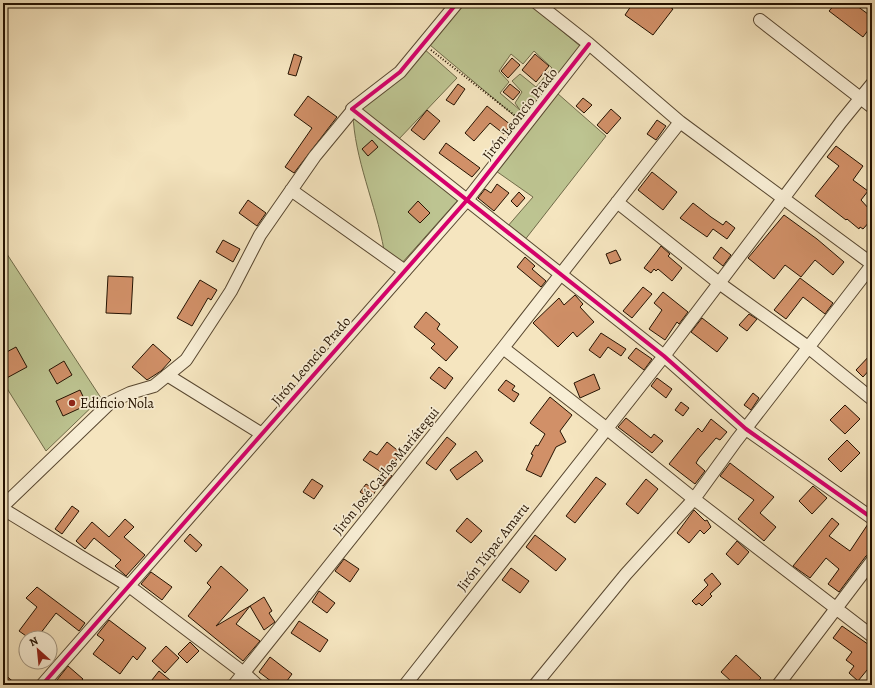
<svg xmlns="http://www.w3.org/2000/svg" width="875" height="688" font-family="Alegreya,serif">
  <rect width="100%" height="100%" fill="#f5e5bf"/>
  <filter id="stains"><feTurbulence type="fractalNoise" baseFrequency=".005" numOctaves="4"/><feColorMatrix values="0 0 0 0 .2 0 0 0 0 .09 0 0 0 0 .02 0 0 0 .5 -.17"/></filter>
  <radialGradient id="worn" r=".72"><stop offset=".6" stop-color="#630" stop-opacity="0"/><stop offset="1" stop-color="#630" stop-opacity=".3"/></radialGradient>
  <path fill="#bdc491" stroke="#706b49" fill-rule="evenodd" d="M465,3H528L580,46L524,120L520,115L517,118L430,45ZM534,51L552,68L536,87L520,74L512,81L522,92L515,103L520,110L500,93L509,82L499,71L511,54L523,64Z
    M423,48L457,78L398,140L358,108Z
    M557,93L606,136L524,241L507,227L533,197L496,171Z
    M353,113L458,200L401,264L384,250C376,205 354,158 353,113Z
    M3,248L101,398L46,451L3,382Z"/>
  <path fill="#d19068" stroke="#241201" d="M633,3H664L673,9L653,35L625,15Z
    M836,3H853L872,17V25L863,37L829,11Z
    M294,54L302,57L296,76L288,74Z
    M535,54L549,66L536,82L522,70Z
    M512,58L520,65L508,78L501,71Z
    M458,84L465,89L454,105L446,100Z
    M510,84L520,92L513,100L503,92Z
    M308,96L337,117L294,173L285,167L312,128L294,115Z
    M583,98L592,105L584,113L576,106Z
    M487,106L511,125L504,134L490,123L474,141L465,133Z
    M611,109L621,118L607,134L597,125Z
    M427,110L440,121L424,140L411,130Z
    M657,120L666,126L656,140L647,134Z
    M372,140L378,147L368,156L362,149Z
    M446,143L480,168L472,177L439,153Z
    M836,146L863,166L853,180L868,191L861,200L870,210L867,213L870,215L868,218L871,220L863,229L860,227L859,229L847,219L846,220L815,196L839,166L827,157Z
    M652,172L677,192L663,210L638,190Z
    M497,184L509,193L494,211L478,198L485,189L491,193Z
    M519,192L525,198L517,207L511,201Z
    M248,200L266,213L257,226L239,213Z
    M418,201L430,213L420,223L408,212Z
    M693,203L711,217L723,225L726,221L735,228L727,239L713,229L707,237L680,218Z
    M784,215L817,239L844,262L833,275L815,260L801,277L785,265L774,279L748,258Z
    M223,240L240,249L233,262L216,252Z
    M661,246L670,254L668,256L682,268L672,281L658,269L656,271L654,269L651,273L644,268Z
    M721,247L731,255L723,266L713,258Z
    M616,250L621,260L610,264L606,254Z
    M525,257L535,266L532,269L546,281L541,287L517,267Z
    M108,276L133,277L131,314L106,313Z
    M800,278L833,303L825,314L803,297L786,319L774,310Z
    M200,280L217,290L211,300L208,298L192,326L177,318Z
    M643,287L652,294L632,318L623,311Z
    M663,292L688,312L679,324L677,322L665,340L649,329L662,310L654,303Z
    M575,295L583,304L580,307L594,322L577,337L573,332L558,347L533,323L559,298L564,305Z
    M426,312L440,324L437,329L458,347L446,361L431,348L435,344L414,327Z
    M749,314L757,319L747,331L739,325Z
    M702,318L728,338L717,352L691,332Z
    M601,333L626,349L621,356L608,347L600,358L589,350Z
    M153,344L171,360L161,371L147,380L132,367Z
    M16,347L27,367L3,380V354Z
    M636,348L652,359L644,370L628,358Z
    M872,353V367L863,377L856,370Z
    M64,361L72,375L57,384L49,370Z
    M439,367L453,378L445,389L430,378Z
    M594,374L600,389L580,398L574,383Z
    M657,378L672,389L666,398L651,386Z
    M506,380L515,386L512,390L519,394L514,402L498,390Z
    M80,390L87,405L63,416L56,401Z
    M753,393L759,398L751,410L744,405Z
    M550,397L572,415L560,431L566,442L556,447L541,477L526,470L533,455L531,454L536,445L538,446L545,434L530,423Z
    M681,402L689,408L683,416L675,410Z
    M845,405L860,419L845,434L830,420Z
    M626,418L651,438L654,434L663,441L652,453L618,427Z
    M711,419L727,432L720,440L716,438L699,458L696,463L705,471L695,484L669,464L698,428L702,432Z
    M447,437L456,444L436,470L426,463Z
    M847,440L860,453L841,472L828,459Z
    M387,442L401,453L387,473L392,476L383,486L376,481L381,472L363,460L370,451L377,455Z
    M476,451L483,461L457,480L450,470Z
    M730,463L774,497L760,513L776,527L764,541L738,519L754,500L720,476Z
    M596,477L606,484L575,523L566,516Z
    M312,479L323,486L314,499L303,492Z
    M646,479L658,489L638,514L626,504Z
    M366,484L376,490L371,499L360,492Z
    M813,486L827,498L812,514L799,501Z
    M72,506L79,511L62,534L55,529Z
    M694,510L705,521L707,520L711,527L704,534L700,530L689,543L677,533Z
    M467,518L482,531L471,543L456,531Z
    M832,518L839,524L829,536L850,551L868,524L872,525V553L866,556L839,592L828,584L839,569L826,558L810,578L793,566Z
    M125,519L134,527L124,537L145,555L126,576L115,566L121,560L94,538L85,549L76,541L92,522L109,537Z
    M190,534L202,545L196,552L184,541Z
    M535,535L566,559L556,571L526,547Z
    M737,541L749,552L738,565L726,554Z
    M344,559L359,569L350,582L335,571Z
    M221,566L248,590L216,626L250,606L236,624L260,641L243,661L188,616L211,587L207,583Z
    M511,568L529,581L520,593L502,580Z
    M151,572L172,587L162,600L141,584Z
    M712,573L721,584L710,594L712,596L702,606L699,603L696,605L692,601L708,585L704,580Z
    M37,587L85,623L79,631L56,613L37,638H29L19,631L37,607L26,598Z
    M319,591L335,603L327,613L312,602Z
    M264,597L272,611L269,613L275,622L264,630L250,606Z
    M109,620L146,648L137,660L133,656L120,674L93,654L104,640L97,635Z
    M299,621L328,640L320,652L291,633Z
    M842,626L872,647V664L858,681L849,673L854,666L846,660L852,652L833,638Z
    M190,642L199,651L187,663L178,654Z
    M166,646L179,658L165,673L152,661Z
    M736,655L761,678L755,685H727L731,681L721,672Z
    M270,657L292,674L284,685H276L259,672Z
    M68,666L83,679L78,685H53Z
    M159,671L176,685H148Z
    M3,673L17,685H3Z"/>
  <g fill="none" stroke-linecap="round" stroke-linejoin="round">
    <g stroke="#584730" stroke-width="14">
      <path id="minor" d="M457,3L400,72L352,109L664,356L746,429L872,518
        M537,3L589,44L680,122L872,264
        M760,20L872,107
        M291,190L405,271
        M617,202L719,283L808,347L872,399
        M503,348L606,428L694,499L872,636
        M167,375L262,434
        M3,506L111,402L130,393L154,386L186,360L231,291L260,235L315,156L357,105
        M3,509L129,586L244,673L257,685
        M42,685L467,200L589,44
        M234,685L503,348L680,122
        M405,685L664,356L841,122L872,84
        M535,685L626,574L694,499L736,441L872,265
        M778,685L872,561"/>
    </g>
    <path stroke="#241201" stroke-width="2" stroke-dasharray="1 2" stroke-linecap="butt" d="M431,50L518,118"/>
    <use href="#minor" stroke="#f8eed5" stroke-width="12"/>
    <g stroke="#f8eed5" stroke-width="6">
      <path id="cycleway" d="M457,3L400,72L352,109L664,356L746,429L872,518
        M42,685L467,200L589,44"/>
    </g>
    <use href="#cycleway" stroke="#d6006c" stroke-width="4"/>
  </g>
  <circle fill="#8f2418" stroke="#f8eed5" stroke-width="1.5" cx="72" cy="403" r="4"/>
  <g text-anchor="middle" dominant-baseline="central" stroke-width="3.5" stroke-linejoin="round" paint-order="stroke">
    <g font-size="14" fill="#241201" stroke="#f8eed5">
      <text transform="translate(520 114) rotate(-52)">Jirón Leoncio Prado</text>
      <text transform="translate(311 361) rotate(-49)">Jirón Leoncio Prado</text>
      <text transform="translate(386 471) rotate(-51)">Jirón José Carlos Mariátegui</text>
      <text transform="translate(493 547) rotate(-52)">Jirón Túpac Amaru</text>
    </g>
    <g font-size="14" fill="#241201" stroke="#f8eed5" text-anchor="start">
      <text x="80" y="403">Edificio Nola</text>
    </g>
  </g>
  <rect width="875" height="688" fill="none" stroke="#f5e5bf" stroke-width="16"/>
  <rect x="4" y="4" width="867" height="680" fill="none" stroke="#241201" stroke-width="2"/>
  <rect x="8" y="8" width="859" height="672" fill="none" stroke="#241201"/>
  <g transform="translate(38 650) rotate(333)"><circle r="19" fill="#f8eed5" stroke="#a39680"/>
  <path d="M0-3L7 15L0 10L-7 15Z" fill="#8f2418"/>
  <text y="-6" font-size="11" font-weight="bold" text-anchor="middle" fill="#241201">N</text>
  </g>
  <rect width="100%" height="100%" filter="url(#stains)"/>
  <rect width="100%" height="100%" fill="url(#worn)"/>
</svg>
